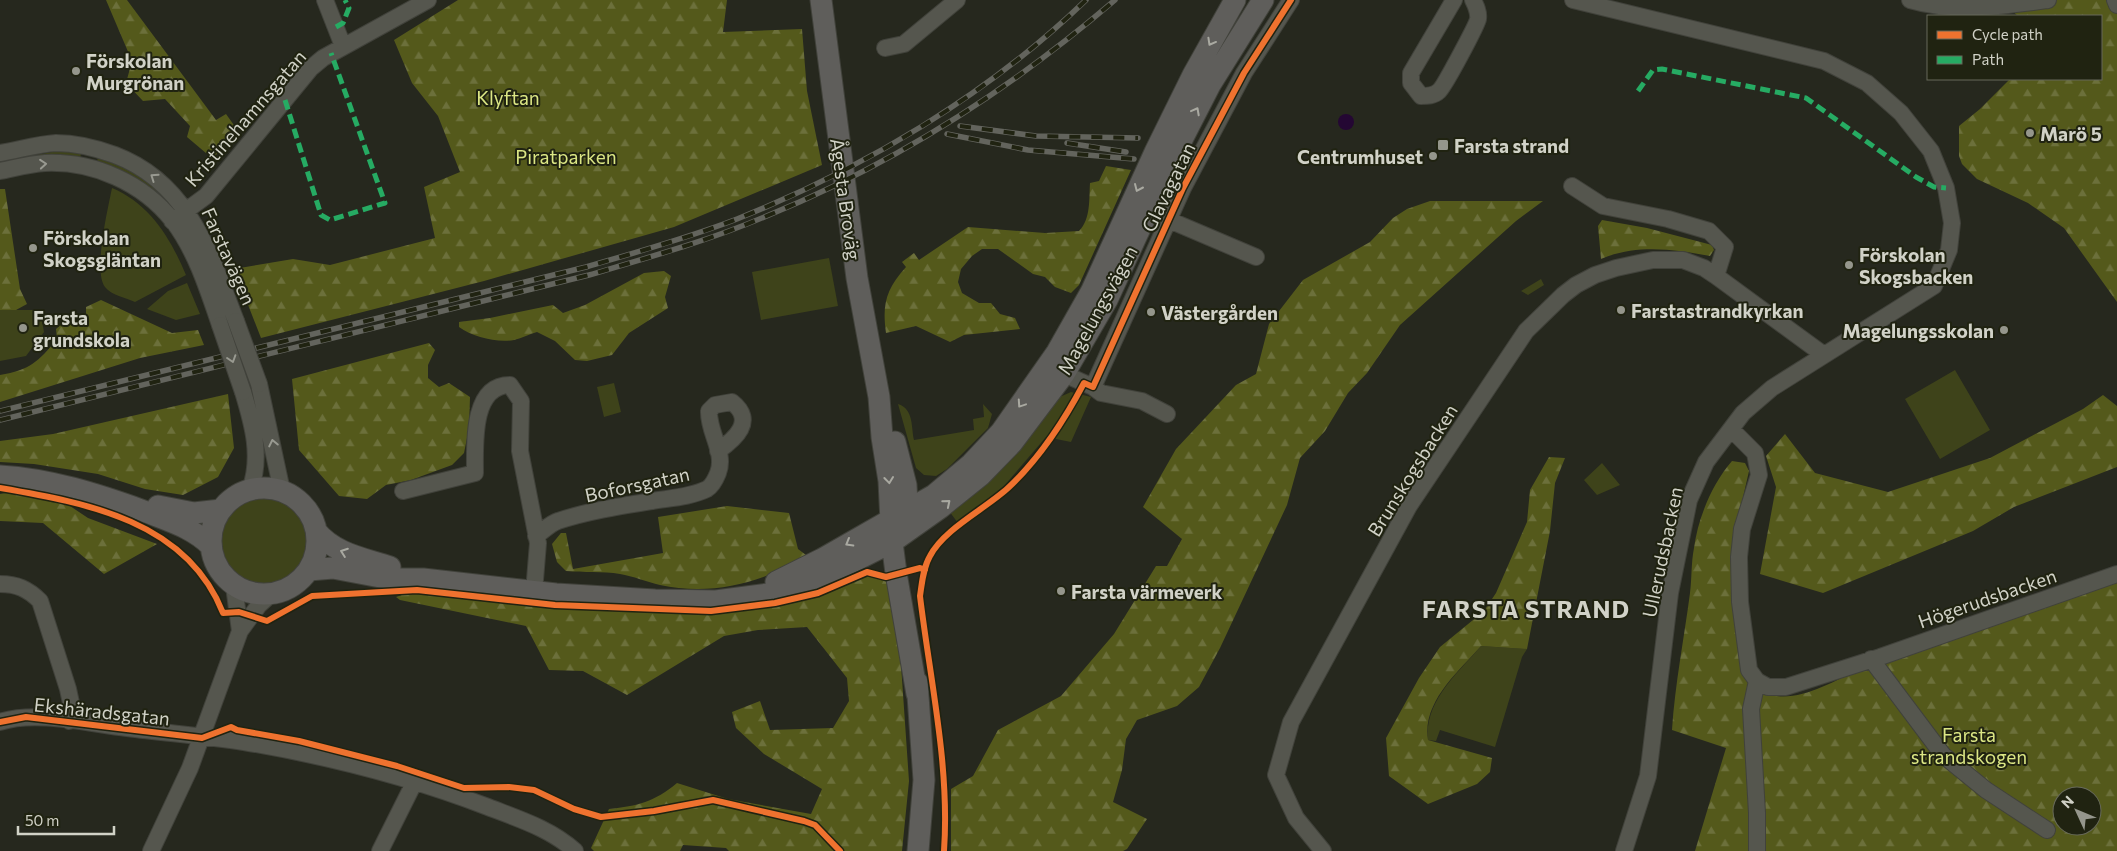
<svg xmlns="http://www.w3.org/2000/svg" width="2117" height="851" font-family="Commissioner,sans-serif">
  <defs>
    <pattern id="forest-firs" width="22" height="20" patternUnits="userSpaceOnUse" patternTransform="scale(1.25)"><rect width="22" height="20" fill="#54591b"/><path d="M5 1l3.5 6h-7zM16 11l3.5 6h-7z" fill="#6c703b"/></pattern>
  </defs>
  <rect width="100%" height="100%" fill="#26281e"/>
  <path fill="#3e431a" d="M57,151L81,153L80,160L0,166V162Z
    M98,156L131,169L172,201L168,206L97,163Z
    M112,188C150,204 171,239 186,275L135,302C126,298 111,295 105,287C93,272 108,208 112,188Z
    M829,258L838,306L761,320L752,272Z
    M1541,279L1544,285L1528,295L1521,291Z
    M187,283L200,314L176,320L147,309L168,291Z
    M0,310H40L44,332L26,356L0,361Z
    M1955,370L1990,430L1940,459L1905,399Z
    M614,383L621,412L604,417L597,387Z
    M1071,392L1091,397L1071,442L1046,437L1004,486L958,523L949,511L1053,400Z
    M898,404C914,409 911,427 914,440L974,430L973,419L984,417L983,404L992,414L988,428L947,469L936,476L924,475L916,468Z
    M1602,463L1620,485L1597,495L1584,480Z
    M219 541a46 46 0 1 1 92 0a46 46 0 1 1-92 0Z
    M1481,646L1527,649L1522,657L1495,747L1440,730L1436,741L1428,740C1424,701 1458,673 1481,646Z"/>
  <path fill="url(#forest-firs)" fill-rule="evenodd" d="M106,0H127L216,120L226,114L236,128L213,159L187,137L190,126L165,99L143,101L126,83L132,61Z
    M458,0H727L723,32L802,29L807,91L822,165L674,227L484,281L261,338L234,269L293,259L330,265L435,238L424,187L460,172L438,116L412,83L394,40Z
    M1999,0H2117V302L2064,228L2028,203L1977,179L1962,164L1959,156V126L1980,109L2010,79H2101V16H2018Z
    M1106,166L1131,170L1079,285L1071,293L1055,287L1045,277L1033,274L998,249H982L972,256L961,269L958,282L962,293L979,303H991L1000,314L1015,318L1020,329L964,335L950,342L916,326L886,333C882,304 886,289 906,267L902,262L914,253L919,260L968,227L1045,233L1079,231C1091,219 1089,199 1090,183L1099,181Z
    M0,189H5L20,289L27,304L16,310H0Z
    M1430,201H1543L1516,221L1400,325L1367,373L1348,393L1325,431L1300,458L1287,505L1220,648L1199,687L1177,706L1137,720L1126,739L1122,770L1113,802L1147,819L1127,849L1123,851H951V789L973,776L998,730L1061,696L1114,634L1156,566H1167L1182,539L1143,507L1176,449L1236,385L1256,374L1269,324L1303,280L1370,242L1393,218L1407,209Z
    M1602,220L1647,228L1712,245L1714,250L1710,256C1674,249 1635,244 1601,259L1598,226Z
    M664,271L671,276L665,297L668,308L629,333L612,355L587,361L575,360L555,341L537,332C530,334 522,338 514,340C497,343 473,337 459,327V322L490,318L553,305L563,313L585,305L644,273Z
    M101,300L172,333L198,330L204,345L140,358L0,402V375C30,370 38,362 57,339L56,329L64,322L75,326L86,314V307Z
    M429,343L435,350L428,365V378L439,387L449,383L470,397L469,428L464,453L452,465L411,480L386,485L367,499L339,496L299,450L292,379Z
    M228,394L234,448L218,477L183,495L145,489L98,474L34,464L0,462V441L53,434Z
    M2103,395L2117,406V467L2014,507L1973,531L1823,593L1760,574L1776,487L1766,456L1785,434L1815,473L1888,492L1990,458L2083,409Z
    M1549,457L1565,458L1555,483L1550,531L1527,649L1481,646C1458,672 1422,702 1428,740L1492,758L1490,772L1477,784L1428,804L1389,776L1386,738L1419,678L1440,647L1484,611L1496,593L1527,522L1530,490Z
    M1732,461L1745,463L1749,471L1733,541L1736,616L1764,693C1795,705 1830,683 1858,670L2117,580V851H1695L1726,748L1672,730C1675,684 1684,639 1690,593C1692,578 1691,563 1694,548C1698,518 1712,484 1732,461ZM2062,796H2092V826H2062Z
    M6,493L64,502L88,518L157,544L104,574L43,523L0,521V494Z
    M727,506L789,513L798,549L806,555C764,584 710,596 660,585C647,582 633,576 620,574C603,571 584,573 566,571L557,562L552,544L561,533H566L573,569L663,553L658,517Z
    M871,570L891,576L898,621L909,781L902,851H729L726,848L683,845L680,851H594L591,848L609,809C638,806 654,802 677,783L728,799L811,814L822,789L764,754L736,728L732,712L760,701L770,730L833,728L849,701L847,678L807,627L758,630L724,636L627,695L583,671L549,670L526,626L400,600L396,597L407,593L546,608L692,613L748,608L824,592Z"/>
  <path fill="#240733" d="M1338 122a8 8 0 1 1 16 0a8 8 0 1 1-16 0Z"/>
  <g fill="none" stroke-linecap="round" stroke-linejoin="round">
    <g stroke="#41423b" stroke-width="18">
      <path id="minor" d="M325,0L343,46
        M1454,0L1411,73V83L1421,96C1427,96 1434,96 1439,91C1444,87 1477,25 1478,19C1479,12 1476,6 1473,0
        M1573,0L1824,61L1867,83L1901,113L1931,151L1946,188L1952,223L1949,250L1934,286L1772,388L1743,413L1706,462L1689,500L1670,593L1648,776L1624,851
        M1910,0C1954,13 2003,6 2048,0
        M2115,0L2117,5
        M885,48L904,44L957,0
        M0,153C18,150 38,144 56,143C77,143 96,148 115,155C189,183 210,254 236,321
        M0,171C15,168 30,164 45,163C94,161 143,183 173,221C196,251 208,290 220,325
        M1572,186L1603,206L1668,219L1709,231L1725,247L1716,276
        M1169,220L1256,257
        M172,221L206,196L311,68L323,58L428,0
        M1064,374L1093,387L1101,393L1142,401L1167,414
        M259,384L282,491
        M1093,387L1183,188L1244,73L1291,0
        M243,392C253,425 262,457 250,490
        M1731,429L1755,453L1759,475L1742,529L1739,557L1740,602L1749,670L1757,681L1768,687H1786L1880,657L2117,574
        M403,491L475,473C475,445 471,385 510,385L521,401L520,451L538,543L534,592
        M536,536C543,531 551,523 558,521C588,511 621,506 652,501C670,498 691,497 707,489C712,486 716,478 718,473C726,453 708,432 709,411L715,405L732,402C756,421 735,439 718,451
        M0,584C17,584 28,589 40,601L68,689L71,703L69,721
        M234,586L240,631
        M1871,659L1943,755L1986,790L2047,830
        M0,722C36,710 90,724 127,728C166,733 205,736 244,742C327,756 410,777 488,807C519,819 551,829 575,851
        M151,851L190,768L240,631L259,605L270,595
        M380,851L414,783
        M1323,851L1296,818L1276,775L1291,722L1409,506L1526,331L1563,295L1576,285L1595,275L1616,268L1653,260H1683L1704,268L1716,276L1824,355
        M1757,851V813L1751,709L1757,681"/>
    </g>
    <g stroke="#41423b" stroke-width="23">
      <path id="major" d="M821,0L857,278L879,397L882,437L889,481L892,542L896,573L917,694
        M895,442L906,485L908,522
        M0,476C50,479 97,494 144,511C168,521 192,527 211,546
        M211 541a53 53 0 1 1 106 0a53 53 0 1 1-106 0Z
        M158,506L194,513L221,510
        M316,531C335,554 363,558 390,567
        M309,570L333,568L391,579H423L556,594L655,600L716,601L775,593L817,580L892,542L940,508L981,475L1012,443L1064,374L1107,300L1171,161L1210,85L1263,0
        M776,582L822,559L934,495L971,464L1001,432L1057,352L1091,292L1155,152L1193,75L1235,0
        M917,682L924,780L918,851"/>
    </g>
    <use href="#minor" stroke="#55564e" stroke-width="16"/>
    <use href="#major" stroke="#5f5e5b" stroke-width="21"/>
    <g stroke="#63645d" stroke-width="5.5">
      <path id="rail" d="M960,126L1036,136L1138,138
        M947,134L1028,150L1134,159
        M1067,143L1126,152
        M0,411L586,267C637,252 688,238 737,219C864,168 988,95 1086,0
        M0,420L589,275C650,257 711,240 769,215C895,163 1011,89 1115,0"/>
    </g>
    <use href="#rail" stroke="#202311" stroke-width="4" stroke-dasharray="11" stroke-linecap="butt"/>
    <g stroke="#41423b" stroke-width="18" stroke-linecap="butt">
      <path id="minor-bridge" d="M236,321L259,384
        M220,325L243,392"/>
    </g>
    <use href="#minor-bridge" stroke="#55564e" stroke-width="16"/>
    <path stroke="#26ab63" stroke-width="5" stroke-dasharray="10 5" stroke-linecap="butt" d="M336,27L343,23L349,8L345,0
      M1638,91L1653,70L1662,69L1806,98L1916,177L1934,187L1946,188
      M285,100L321,215L330,220L385,203L331,53"/>
    <g stroke="#202311" stroke-width="9">
      <path id="cycleway" d="M0,488C87,503 187,521 223,613L239,612L267,621L312,596L417,590L555,605L711,611L775,603L818,593L867,572L886,577L920,568L925,570
        M0,722L26,717L202,738L231,727L237,730L299,741L397,766L464,788L509,787L534,790L574,809L601,817L654,811L713,800L804,821L815,825L840,851
        M944,851C950,766 930,680 920,596C922,583 923,568 930,556C944,529 985,509 1008,488C1039,459 1064,421 1084,383L1093,387L1183,188L1244,73L1291,0"/>
    </g>
    <use href="#cycleway" stroke="#ef722f" stroke-width="6"/>
  </g>
  <defs><path id="oneway-chevron" d="M-2-3.5L2.5 0L-2 3.5" fill="none" stroke-width="1.6" stroke-linecap="round" stroke-linejoin="round" transform="scale(1.25)"/></defs>
  <g stroke="#a9a9a1">
    <use href="#oneway-chevron" transform="translate(1211 42) rotate(119)"/>
    <use href="#oneway-chevron" transform="translate(1196 111) rotate(-62)"/>
    <use href="#oneway-chevron" transform="translate(1138 188) rotate(114)"/>
    <use href="#oneway-chevron" transform="translate(1021 404) rotate(124)"/>
    <use href="#oneway-chevron" transform="translate(889 480) rotate(83)"/>
    <use href="#oneway-chevron" transform="translate(947 503) rotate(-40)"/>
    <use href="#oneway-chevron" transform="translate(849 543) rotate(150)"/>
    <use href="#oneway-chevron" transform="translate(344 552) rotate(-160)"/>
  </g>
  <g stroke="#999a91">
    <use href="#oneway-chevron" transform="translate(43 164) rotate(-5)"/>
    <use href="#oneway-chevron" transform="translate(154 177) rotate(-145)"/>
    <use href="#oneway-chevron" transform="translate(232 359) rotate(72)"/>
    <use href="#oneway-chevron" transform="translate(273 443) rotate(-102)"/>
  </g>
  <g fill="#95968c" stroke="#202311" stroke-width="2">
    <circle cx="76" cy="71" r="5"/>
    <circle cx="2030" cy="133" r="5"/>
    <rect x="1437" y="139" width="12" height="12" rx="2.5"/>
    <circle cx="1433" cy="156" r="5"/>
    <circle cx="33" cy="248" r="5"/>
    <circle cx="1849" cy="265" r="5"/>
    <circle cx="1621" cy="310" r="5"/>
    <circle cx="1151" cy="312" r="5"/>
    <circle cx="23" cy="328" r="5"/>
    <circle cx="2004" cy="330" r="5"/>
    <circle cx="1061" cy="591" r="5"/>
  </g>
  <g text-anchor="middle" dominant-baseline="central" stroke-width="4" stroke-linejoin="round" paint-order="stroke">
    <g font-size="19" font-weight="bold" fill="#d1d2c7" stroke="#202311" text-anchor="start">
      <text x="86" y="60">Förskolan<tspan x="86" dy="22">Murgrönan</tspan></text>
      <text x="2040" y="133">Marö 5</text>
      <text x="1454" y="145">Farsta strand</text>
      <text x="1423" y="156" text-anchor="end">Centrumhuset</text>
      <text x="43" y="237">Förskolan<tspan x="43" dy="22">Skogsgläntan</tspan></text>
      <text x="1859" y="254">Förskolan<tspan x="1859" dy="22">Skogsbacken</tspan></text>
      <text x="1631" y="310">Farstastrandkyrkan</text>
      <text x="1161" y="312">Västergården</text>
      <text x="33" y="317">Farsta<tspan x="33" dy="22">grundskola</tspan></text>
      <text x="1994" y="330" text-anchor="end">Magelungsskolan</text>
      <text x="1071" y="591">Farsta värmeverk</text>
    </g>
    <g font-size="19" fill="#dbe684" stroke="#202311">
      <text x="508" y="97">Klyftan</text>
      <text x="566" y="156">Piratparken</text>
      <text x="1969" y="734">Farsta<tspan x="1969" dy="22">strandskogen</tspan></text>
    </g>
    <g font-size="19" fill="#d1d2c7" stroke="#202311">
      <text transform="translate(245 118) rotate(-49)">Kristinehamnsgatan</text>
      <text transform="translate(1168 187) rotate(-64)">Glavagatan</text>
      <text transform="translate(846 199) rotate(82)">Ågesta Broväg</text>
      <text transform="translate(229 256) rotate(66)">Farstavägen</text>
      <text transform="translate(1097 310) rotate(-61)">Magelungsvägen</text>
      <text transform="translate(1412 470) rotate(-58)">Brunskogsbacken</text>
      <text transform="translate(637 484) rotate(-12)">Boforsgatan</text>
      <text transform="translate(1662 552) rotate(-78)">Ullerudsbacken</text>
      <text transform="translate(1987 598) rotate(-19)">Högerudsbacken</text>
      <text transform="translate(102 711) rotate(6)">Ekshäradsgatan</text>
    </g>
    <g font-size="24" font-weight="bold" letter-spacing="1" fill="#d1d2c7" stroke="#202311">
      <text x="1526" y="608">FARSTA STRAND</text>
    </g>
  </g>
  <rect x="1927" y="15" width="175" height="65" fill="#202311" stroke="#67695a"/>
  <rect x="1937" y="31" width="25" height="8" fill="#ef722f" stroke="#67695a"/>
  <text x="1972" y="40" font-size="15" fill="#d1d2c7">Cycle path</text>
  <rect x="1937" y="56" width="25" height="8" fill="#26ab63" stroke="#67695a"/>
  <text x="1972" y="65" font-size="15" fill="#d1d2c7">Path</text>
  <g transform="translate(2077 811) rotate(314)"><circle r="24" fill="#202311" stroke="#67695a"/>
  <path d="M0-4L9 19L0 12L-9 19Z" fill="#95968c"/>
  <text y="-8" font-size="14" font-weight="bold" text-anchor="middle" fill="#d1d2c7">N</text>
  </g>
  <path d="M18 826v8h96v-8" fill="none" stroke="#d1d2c7" stroke-width="2.5"/>
  <text x="25" y="826" font-size="15" fill="#d1d2c7" stroke="#202311" stroke-width="4" paint-order="stroke">50 m</text>
</svg>
